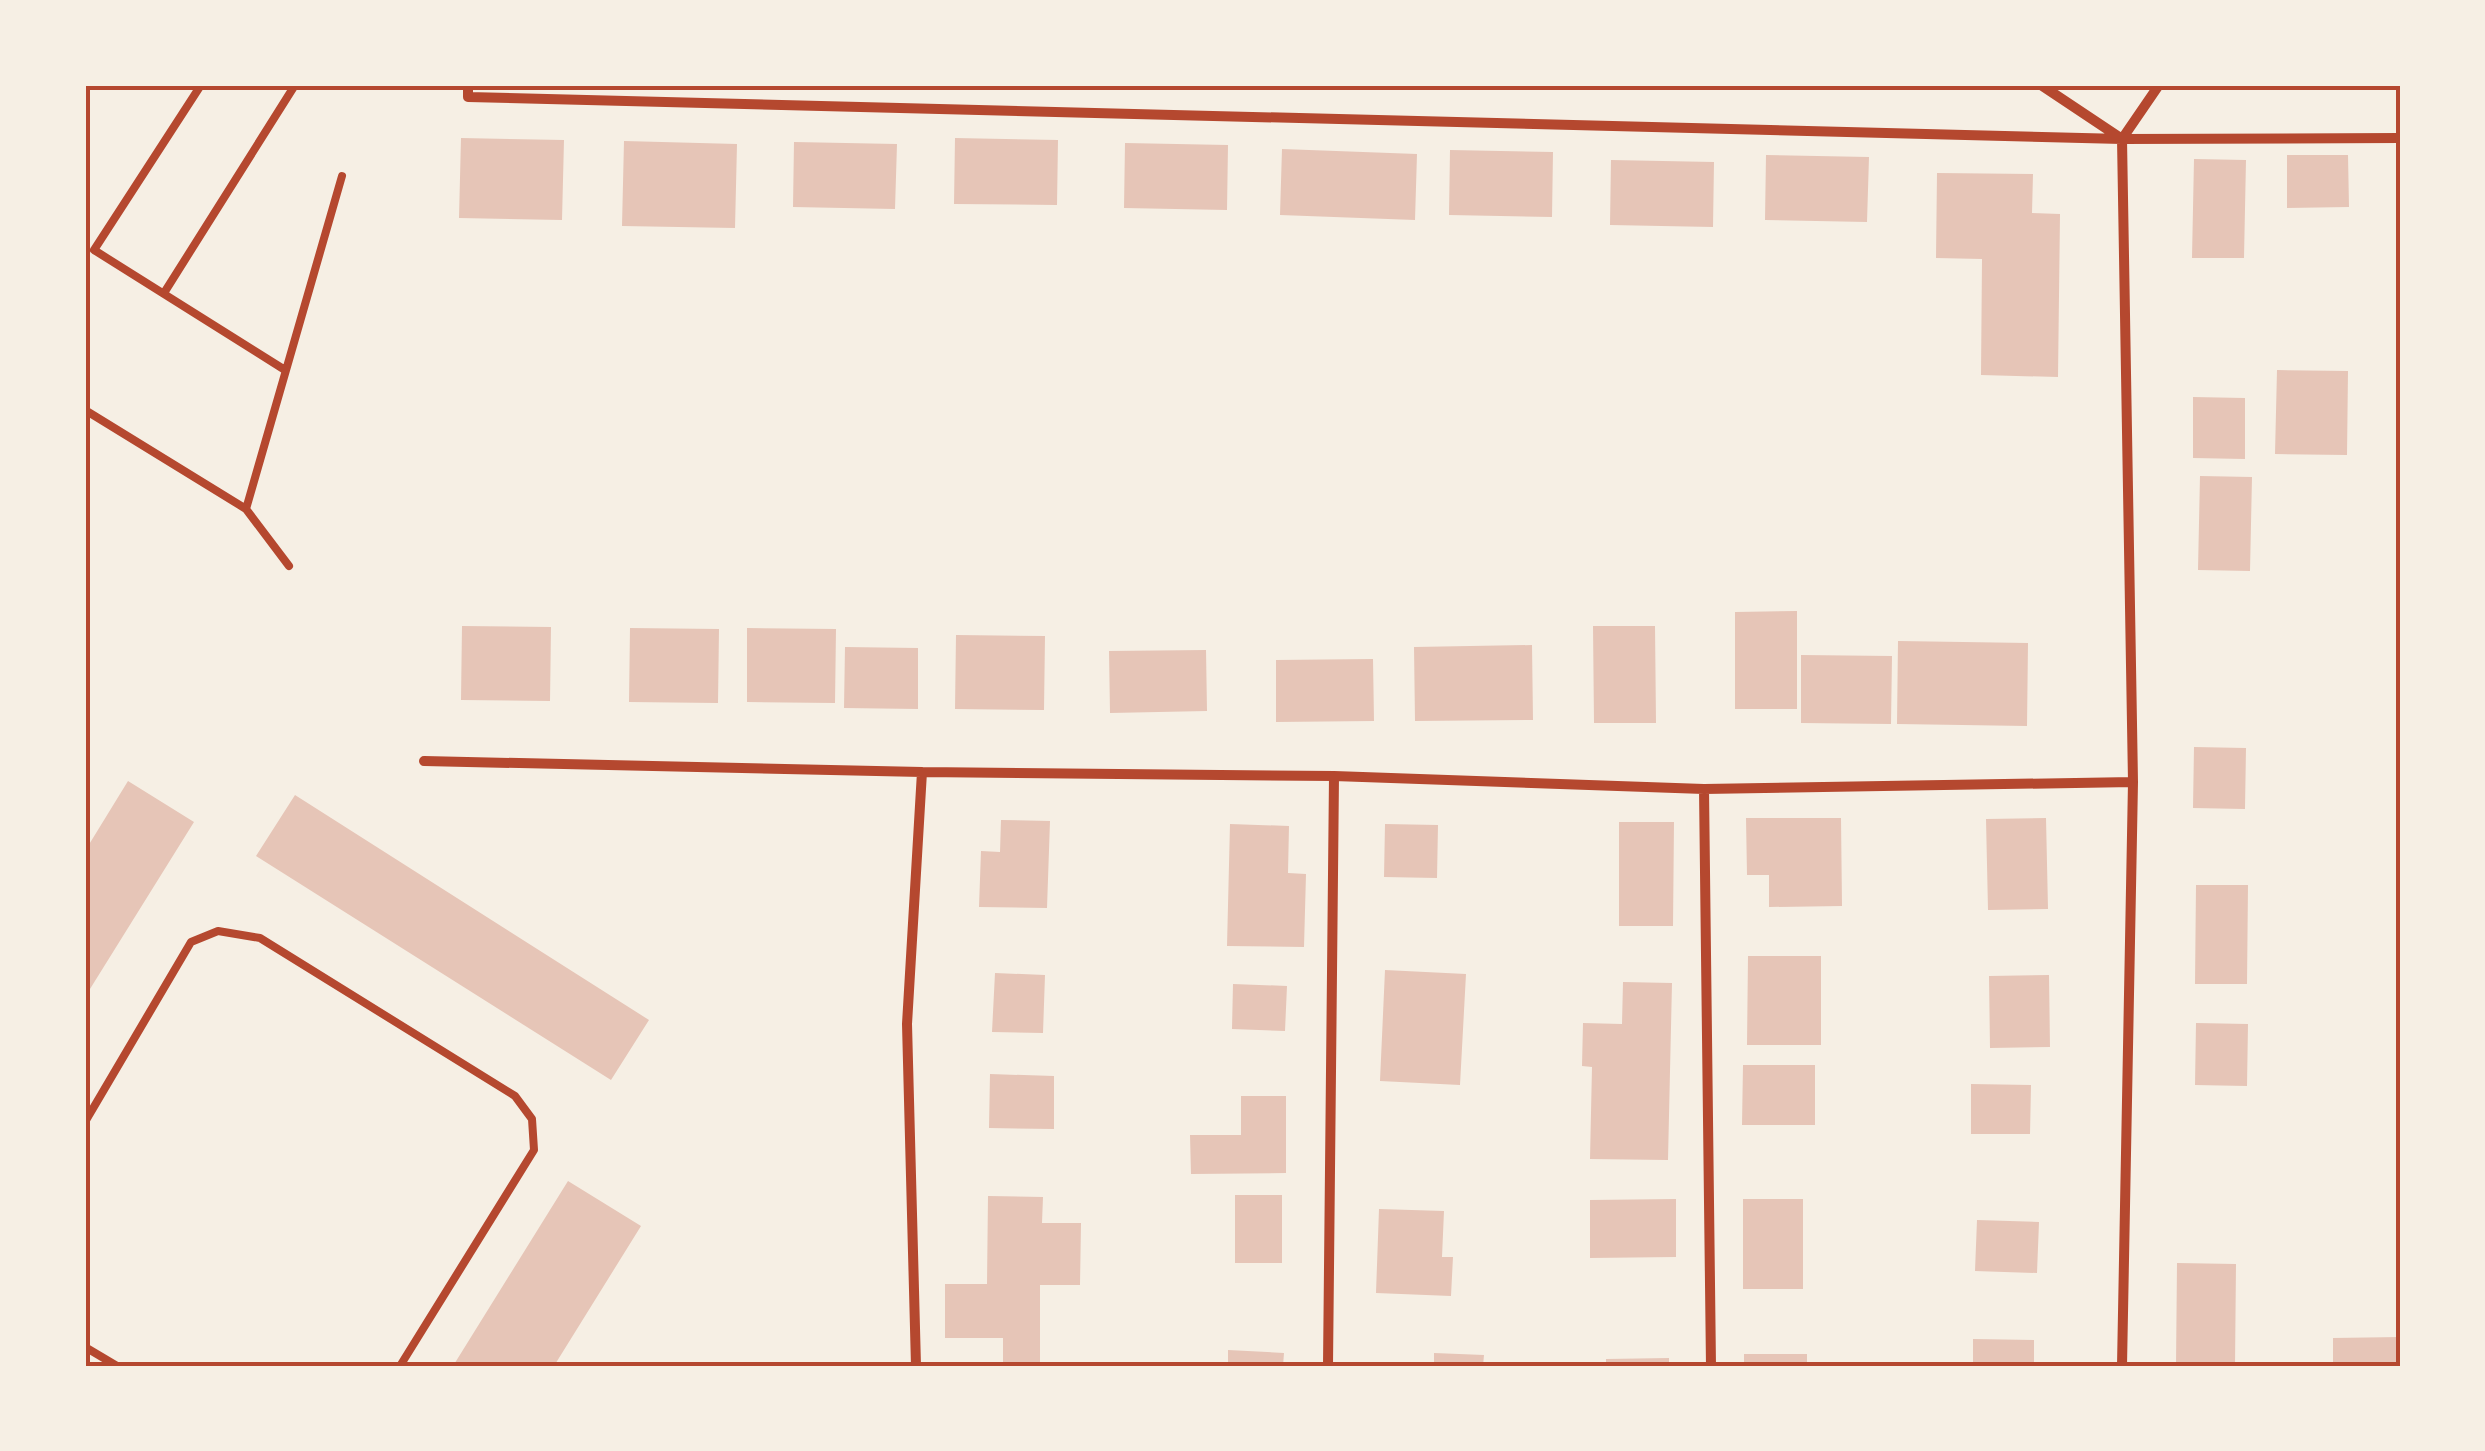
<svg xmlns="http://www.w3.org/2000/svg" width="2485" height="1451" font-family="'Open Sans',sans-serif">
  <rect width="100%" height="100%" fill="#f6efe4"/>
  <path fill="#e6c5b7" d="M461,138L564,140L562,220L459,218Z
    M955,138L1058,140L1057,205L954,204Z
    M624,141L737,144L735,228L622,226Z
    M794,142L897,144L895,209L793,207Z
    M1125,143L1228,145L1227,210L1124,208Z
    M1282,149L1417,154L1415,220L1280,215Z
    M1450,150L1553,152L1552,217L1449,215Z
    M1766,155L1869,157L1867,222L1765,220Z
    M2287,155H2348L2349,207L2287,208Z
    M2194,159L2246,160L2244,258H2192Z
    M1611,160L1714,162L1713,227L1610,225Z
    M1937,173L2033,174L2032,213L2060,214L2058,377L1981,375L1982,259L1936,258Z
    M2277,370L2348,371L2347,455L2275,454Z
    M2193,397L2245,398V459L2193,458Z
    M2200,476L2252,477L2250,571L2198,570Z
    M1797,611V709H1735V612Z
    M462,626L551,627L550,701L461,700Z
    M1593,626H1655L1656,723H1594Z
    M630,628L719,629L718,703L629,702Z
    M747,628L836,629L835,703L747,702Z
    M956,635L1045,636L1044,710L955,709Z
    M1898,641L2028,643L2027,726L1897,724Z
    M1532,645L1533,720L1415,721L1414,647Z
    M845,647L918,648V709L844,708Z
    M1206,650L1207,711L1110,713L1109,651Z
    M1801,655L1892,656L1891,724L1801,723Z
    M1373,659L1374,721L1276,722V660Z
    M2194,747L2246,748L2245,809L2193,808Z
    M128,781L194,822L85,997V851Z
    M295,795L649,1020L611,1080L256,856Z
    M1746,818H1841L1842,906L1769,907V875H1747Z
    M2046,818L2048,909L1988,910L1986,819Z
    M1001,820L1050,821L1047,908L979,907L981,851L1000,852Z
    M1619,822H1674L1673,926H1619Z
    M1230,824L1289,826L1288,873L1306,874L1304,947L1227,946Z
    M1385,824L1438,825L1437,878L1384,877Z
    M2196,885H2248L2247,984H2195Z
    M1748,956H1821V1045H1747Z
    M1385,970L1466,974L1460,1085L1380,1081Z
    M995,973L1045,975L1043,1033L992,1032Z
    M2049,975L2050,1047L1990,1048L1989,976Z
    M1623,982L1672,983L1668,1160L1590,1159L1592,1067L1582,1066L1583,1023L1622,1024Z
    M1233,984L1287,986L1285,1031L1232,1029Z
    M2196,1023L2248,1024L2247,1086L2195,1085Z
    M1743,1065H1815V1125H1742Z
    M990,1074L1054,1076V1129L989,1128Z
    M1971,1084L2031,1085L2030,1134H1971Z
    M1241,1096H1286V1173L1191,1174L1190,1135H1241Z
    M568,1181L641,1226L554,1366H453Z
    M1235,1195H1282V1263H1235Z
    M988,1196L1043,1197L1042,1223H1081L1080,1285H1040V1366H1003V1338H945V1284H987Z
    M1676,1199V1257L1590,1258V1200Z
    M1743,1199H1803V1289H1743Z
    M1379,1209L1444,1211L1442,1257H1453L1451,1296L1376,1293Z
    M1977,1220L2039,1222L2037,1273L1975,1271Z
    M2177,1263L2236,1264L2235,1366H2176Z
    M2400,1337V1366H2333V1338Z
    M1973,1339L2034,1340V1366H1973Z
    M1228,1350L1284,1353L1283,1366H1228Z
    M1434,1353L1484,1355L1483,1366H1434Z
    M1744,1354H1807V1366H1744Z
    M1669,1358V1366H1606V1359Z"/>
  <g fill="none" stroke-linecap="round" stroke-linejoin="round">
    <path stroke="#b5482f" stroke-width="8" d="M201,85L94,250L285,370
      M164,293L295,85
      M85,410L246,509L342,176
      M246,509L289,566
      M85,1122L191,942L218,931L260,938L515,1096L532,1119L534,1150L400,1366
      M85,1347L117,1366"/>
    <path stroke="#b5482f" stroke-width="10" d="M468,85V97L2122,139
      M2041,85L2122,139L2400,138
      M424,761L922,772L1334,776L1704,789L2133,782
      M1704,789L1711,1366
      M916,1366L907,1024L922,772
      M1328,1366L1334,776
      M2122,1366L2133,782L2122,139L2159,85"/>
  </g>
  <rect width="2485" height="1451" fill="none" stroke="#f6efe4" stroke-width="175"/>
  <rect x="88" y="88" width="2310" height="1276" fill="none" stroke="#b5482f" stroke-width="4"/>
</svg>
